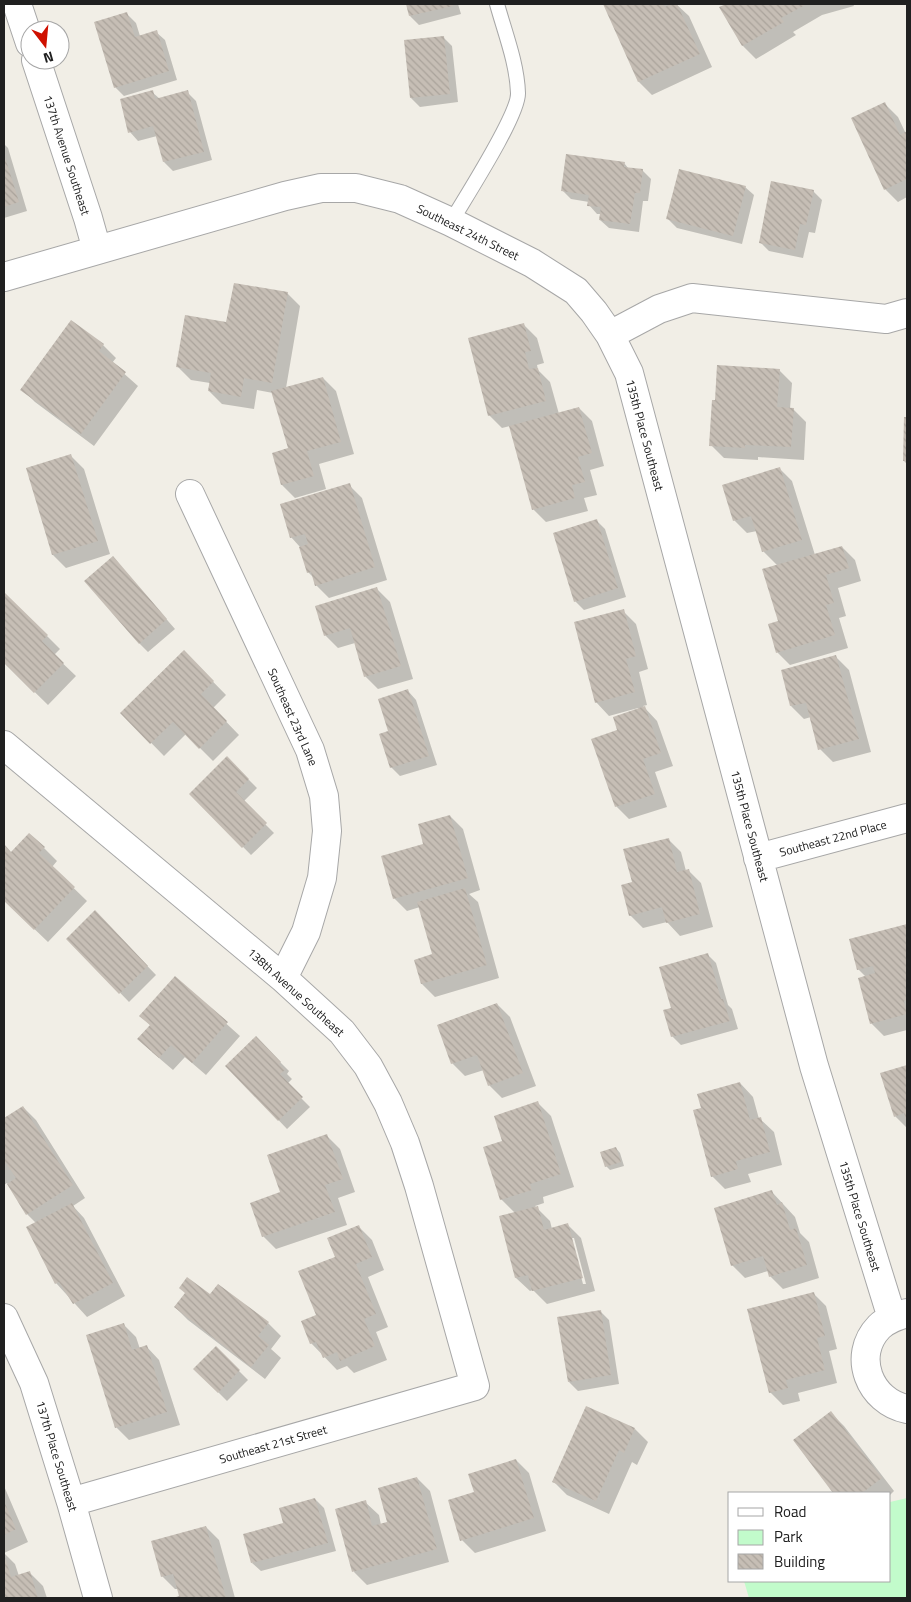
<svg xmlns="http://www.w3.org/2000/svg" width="911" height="1602" font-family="'Titillium Web',sans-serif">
  <defs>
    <pattern id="building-back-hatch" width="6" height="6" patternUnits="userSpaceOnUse" patternTransform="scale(1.25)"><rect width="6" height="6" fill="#c6beb5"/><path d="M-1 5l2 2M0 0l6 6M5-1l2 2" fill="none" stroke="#aaa39b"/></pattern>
  </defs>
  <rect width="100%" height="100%" fill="#f1eee6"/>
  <path fill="#c2fbcb" d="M907,1498V1598H749L744,1581H890V1502Z"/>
  <path fill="#0003" fill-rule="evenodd" d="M407,4H458L461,14L419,25L410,16Z
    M604,4H669L670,6L676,4L689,16L712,67L652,95L639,82Z
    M728,4H853L854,6L822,15L793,32L796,35L756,59L743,46L721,8Z
    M127,14L136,23L140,36L156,32L165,40L177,80L124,96L115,87Z
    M443,37L452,46L458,102L420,107L411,98Z
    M152,92L160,99L187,92L196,101L212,160L173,171L164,162L157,136L138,141L130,132Z
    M885,104L898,117L906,134L907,133V197L898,202L885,189Z
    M4,144L8,148L27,211L4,218Z
    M624,163L629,169L643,171L651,179L648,201H643L639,232L609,228L600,220L601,214H597L589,205V202L571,199L562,190Z
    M745,187L754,195L742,244L677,228L668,219Z
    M813,191L822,200L815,233L809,232L803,258L769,251L760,242Z
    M287,293L300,306L286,388L323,378L336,391L354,454L319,464L326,489L295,498L282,485L289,449L273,393L257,390L254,409L222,404L209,391L210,383L191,380L178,367L227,324Z
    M71,322L103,345L116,358L112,363L138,386L94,446L35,402L22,389Z
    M524,325L537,338L544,363L537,365L538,370L550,382L559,414L579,408L592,421L604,466L590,470L597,495L584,498L588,511L546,522L533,509L510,426L502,428L489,415Z
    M779,370L792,383L790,409H793L806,422L804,460L758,457V460L724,458L711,445Z
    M906,418H907V464L904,461Z
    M71,456L84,469L110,554L66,568L53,555L27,469Z
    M779,468L792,481L815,555L842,547L855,560L861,581L838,588L846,616L839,618L848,648L790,665L777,652L779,622L778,566L763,551L757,531L747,533L734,520Z
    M349,485L362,498L387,580L329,598L316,585L314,578L308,572L300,547L291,537Z
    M596,520L605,529L626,597L584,610L575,601Z
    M121,567L175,629L148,652L139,643Z
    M377,589L390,602L413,679L378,689L365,676L355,643L338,648L325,635Z
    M4,593L60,649L54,655L76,676L48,705L4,662Z
    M623,611L636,624L648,669L639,672L647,705L643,706L657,721L673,766L655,772L667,807L629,819L616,806L619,731L639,710L638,708L609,716L596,702Z
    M184,652L226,695L213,708L239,735L213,761L186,734L164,756L122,713Z
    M836,657L849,670L871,752L833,762L820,749L811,717L804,719L791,706L782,671Z
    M408,691L416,700L437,765L400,776L391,767L389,731Z
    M227,758L257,788L243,802L274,833L251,855L191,794Z
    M450,816L463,829L480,890L469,894L478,902L499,978L435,997L422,984L415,960L434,955L420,907L407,911L394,898Z
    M668,839L681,852L686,871L688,870L701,883L713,927L680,936L667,922L643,928L630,915L633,883Z
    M4,846L11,853L44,848L57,861L52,867L87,901L48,942L4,900Z
    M95,912L156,975L129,1002L68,939Z
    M907,926V1030L884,1036L871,1023L866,977L858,969L851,940Z
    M708,955L716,963L728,1005L732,1009L738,1029L681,1045L672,1036L673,1008Z
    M175,978L240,1036L206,1075L185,1057L173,1070L152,1052L151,1026L141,1016Z
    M497,1004L510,1017L536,1086L502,1098L489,1085L484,1070L465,1076L452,1063Z
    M256,1038L289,1071L287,1074L292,1079L287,1084L310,1107L287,1129L227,1066Z
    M907,1066V1128L895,1116L882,1074Z
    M740,1083L753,1097L759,1119H760L774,1132L782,1165L748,1174L751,1182L725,1189L712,1176L703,1109Z
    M538,1103L551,1116L574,1187L543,1197L544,1203L535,1206L550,1221L552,1229L568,1225L581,1238L595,1291L547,1304L533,1290L530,1291L516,1278L500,1217L515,1213L501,1199L504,1141ZM571,1238H574L586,1284H583Z
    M23,1107L36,1120L85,1198L73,1206L84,1218L125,1296L87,1317L56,1283L36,1223L27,1214L7,1183L4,1185V1119Z
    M327,1136L340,1149L355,1192L338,1198L347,1225L276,1249L263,1236L282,1193Z
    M616,1148L620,1153L624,1166L610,1170L606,1166Z
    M772,1192L795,1217L800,1233L809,1242L819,1278L783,1289L770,1276L768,1271L745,1278L732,1265Z
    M359,1227L372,1240L384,1270L368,1277L388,1327L376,1332L387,1360L354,1373L347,1366L337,1370L311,1343L317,1316L336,1257Z
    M813,1293L826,1306L837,1349L829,1351L837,1383L798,1393L800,1401L783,1405L770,1392Z
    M210,1296L268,1323L281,1336L271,1349L281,1358L265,1379L188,1320L175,1307Z
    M600,1311L609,1320L619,1384L578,1391L569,1382L558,1318Z
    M123,1324L136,1337L140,1349L146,1346L159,1360L180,1425L129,1440L116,1427Z
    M216,1348L248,1380L227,1401L195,1369Z
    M831,1413L844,1426L894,1491L890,1495V1493H835L794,1441Z
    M635,1429L648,1442L637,1465L632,1462L609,1514L567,1495L554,1482Z
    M516,1460L529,1473L546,1531L475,1553L462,1540L476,1493Z
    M417,1478L430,1491L449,1562L367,1585L354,1572L365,1502L379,1515L381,1525L389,1522Z
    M4,1486L28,1542L4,1553L15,1564L19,1576L30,1573L43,1586L47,1598H4Z
    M315,1499L324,1508L336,1551L261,1571L252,1563L284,1524Z
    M206,1527L219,1540L235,1598H176L180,1597L178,1589H175L162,1576Z"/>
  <path fill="url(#building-back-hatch)" d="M406,4H452L453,6L409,16Z
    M603,4H663L665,7L671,4H677L700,54L638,82Z
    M726,4H807L781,18L784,22L742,46L719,7Z
    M127,12L135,37L157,30L169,71L114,88L94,22Z
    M444,36L450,94L410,98L404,40Z
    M153,90L155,99L188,90L204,152L163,162L153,126L128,133L120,99Z
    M885,102L900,135L907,131V179L884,190L851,118Z
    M4,154L19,202L4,207Z
    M566,154L625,162L624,167L643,169L640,193H635L630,224L599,220L601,207L587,206L589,195L561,191Z
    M679,169L746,186L733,236L666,219Z
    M771,181L814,190L806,225L800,224L795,250L759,243Z
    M234,283L288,292L272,383L244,378L241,397L208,391L211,373L176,367L185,315L226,322Z
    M71,320L104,344L99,351L126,372L81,434L20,390Z
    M524,323L531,351L525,352L529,369L538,368L546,401L488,416L468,338Z
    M717,365L780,369L777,407L794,408L791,447L745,445V448L709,446L712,400H715Z
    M323,377L341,442L307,451L314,476L281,485L272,453L288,448L271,391Z
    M579,407L592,453L578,457L585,482L572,485L575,498L532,510L509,426Z
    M904,417H907V461H903Z
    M71,454L98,541L52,555L26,468Z
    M780,467L802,540L762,552L751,516L733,521L722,485Z
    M350,483L375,567L315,586L311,572L307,573L299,547L308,544L305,534L290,538L280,504Z
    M597,519L618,588L574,602L553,533Z
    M842,546L849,568L826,575L834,603L826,605L835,635L776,653L768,624L778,621L762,569Z
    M113,556L167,619L139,644L84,581Z
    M377,587L401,666L364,677L350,628L324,636L315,606Z
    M4,592L48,635L42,641L64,663L34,693L4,663Z
    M624,609L636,656L626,659L635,692L595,703L574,622Z
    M184,650L214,681L201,694L227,721L199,749L173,722L150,744L120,713Z
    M836,655L859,739L818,750L806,703L790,706L781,670Z
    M408,689L429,756L390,768L379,734L388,731L378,699Z
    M645,706L661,753L643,759L655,794L615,807L591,739L617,730L613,717Z
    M227,756L249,779L236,792L267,823L242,848L189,794Z
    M450,815L468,878L393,899L381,856L423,844L418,824Z
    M29,833L45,847L39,853L75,887L34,930L4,901V844L11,852Z
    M669,838L677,872L689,869L700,914L666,923L662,907L629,916L621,885L632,882L623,849Z
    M465,888L487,965L421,984L414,960L432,954L417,902Z
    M95,910L148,966L119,994L66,939Z
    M907,924V1000L904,1001L907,1014L870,1024L858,978L875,973L873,966L857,970L849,939Z
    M708,953L721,999H723L730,1021L671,1037L663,1010L671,1008L659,967Z
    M175,976L228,1022L192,1063L171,1045L159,1058L137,1039L150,1025L139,1016Z
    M497,1003L523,1073L488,1086L477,1055L451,1064L437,1025Z
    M256,1036L281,1062L279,1064L285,1070L280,1074L303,1097L278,1121L225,1066Z
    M907,1065V1123L904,1113L894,1117L880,1073Z
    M740,1082L750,1120L761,1117L770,1152L736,1161L738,1169L711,1177L693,1110L701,1108L697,1094Z
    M538,1101L561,1174L530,1184L532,1190L500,1200L483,1147L502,1141L494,1116Z
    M23,1106L73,1185L26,1215L7,1184L16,1178L6,1163L4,1164V1118Z
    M327,1134L343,1179L325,1185L335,1212L262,1237L250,1203L280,1192L267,1155Z
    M616,1147L621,1162L605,1167L600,1152Z
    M772,1190L777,1205L782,1202L790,1230L796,1228L807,1265L769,1277L763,1256L731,1266L714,1208Z
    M72,1203L113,1283L73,1304L59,1282L55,1284L26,1227Z
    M538,1206L544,1230L568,1223L583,1278L532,1291L528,1275L515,1278L499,1216Z
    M359,1225L372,1257L356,1264L376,1314L364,1319L375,1346L340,1361L337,1352L323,1358L316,1342L310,1344L301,1321L316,1315L298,1271L335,1257L327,1238Z
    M187,1277L210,1294L218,1284L269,1322L258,1336L269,1345L251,1367L174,1307L185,1293L179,1288Z
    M814,1292L825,1336L817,1338L825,1370L786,1380L788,1388L769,1393L747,1309Z
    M601,1310L611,1375L568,1382L557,1317Z
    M124,1323L132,1350L147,1345L167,1412L115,1428L86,1335Z
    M216,1346L240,1370L218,1393L193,1369Z
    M586,1406L635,1428L624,1453L619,1450L596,1501L552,1482Z
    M831,1411L882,1478L862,1493H833L793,1440Z
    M516,1459L534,1518L460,1541L448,1500L474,1492L468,1474Z
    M417,1477L437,1549L352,1572L335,1509L366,1500L372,1526L387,1522L378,1488Z
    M315,1498L328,1543L251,1563L243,1534L283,1523L279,1508Z
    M4,1501L16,1529L4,1535Z
    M206,1526L226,1598H173L179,1596L173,1574L161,1577L151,1541Z
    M4,1554L11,1577L30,1571L38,1598H4Z"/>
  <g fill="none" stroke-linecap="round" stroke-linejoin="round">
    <g stroke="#a7a7a7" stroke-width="16">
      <path id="lane" d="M451,222C465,198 519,115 518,93C517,63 505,33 497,4"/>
    </g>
    <g stroke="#a7a7a7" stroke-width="30">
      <path id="street" d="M17,4L30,43
        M36,60L88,218L97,250
        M4,277L285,196L321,188H356L400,199L451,222L532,263L576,291L594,312L610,335L659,309L692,298L886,319L907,313
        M610,335L629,373L814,1066L892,1318
        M190,494L310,750L324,796L327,831L322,878L306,932L283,978
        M4,745L283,978L342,1032L368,1066L388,1103L405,1143L419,1186L475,1386L71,1502
        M758,858L907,818
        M907,1313C897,1316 887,1319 879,1327C851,1356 870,1402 907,1409
        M4,1318L34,1383L71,1502L98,1598"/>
    </g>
    <use href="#lane" stroke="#fff" stroke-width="14"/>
    <use href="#street" stroke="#fff" stroke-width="28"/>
  </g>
  <g text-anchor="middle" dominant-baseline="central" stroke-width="5" stroke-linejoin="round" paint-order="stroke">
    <g font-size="12" fill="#202020" stroke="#fff">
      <text transform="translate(67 155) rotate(72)">137th Avenue Southeast</text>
      <text transform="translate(468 232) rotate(26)">Southeast 24th Street</text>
      <text transform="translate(645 435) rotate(75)">135th Place Southeast</text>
      <text transform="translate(293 717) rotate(66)">Southeast 23rd Lane</text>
      <text transform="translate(750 826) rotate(75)">135th Place Southeast</text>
      <text transform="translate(833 838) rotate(-15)">Southeast 22nd Place</text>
      <text transform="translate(296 992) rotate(42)">138th Avenue Southeast</text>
      <text transform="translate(860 1216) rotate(73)">135th Place Southeast</text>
      <text transform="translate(273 1444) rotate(-16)">Southeast 21st Street</text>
      <text transform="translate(57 1456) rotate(73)">137th Place Southeast</text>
    </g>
  </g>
  <rect width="911" height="1602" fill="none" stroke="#202020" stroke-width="10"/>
  <rect x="728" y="1492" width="162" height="90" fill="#ffffff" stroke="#a6a6a6"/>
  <rect x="738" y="1508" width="25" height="8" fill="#ffffff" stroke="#a6a6a6"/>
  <text x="774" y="1517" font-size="15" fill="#202020">Road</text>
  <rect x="738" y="1530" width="25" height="15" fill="#c2fbcb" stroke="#a6a6a6"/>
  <text x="774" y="1542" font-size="15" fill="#202020">Park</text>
  <rect x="738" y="1554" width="25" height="15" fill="url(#building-back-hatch)" stroke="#a6a6a6"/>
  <text x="774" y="1567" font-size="15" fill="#202020">Building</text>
  <g transform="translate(45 45) rotate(164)"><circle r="24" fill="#ffffff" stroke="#a6a6a6"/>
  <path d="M0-4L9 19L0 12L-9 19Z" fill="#cf1000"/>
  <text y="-8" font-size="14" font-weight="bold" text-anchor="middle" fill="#202020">N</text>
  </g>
</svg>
